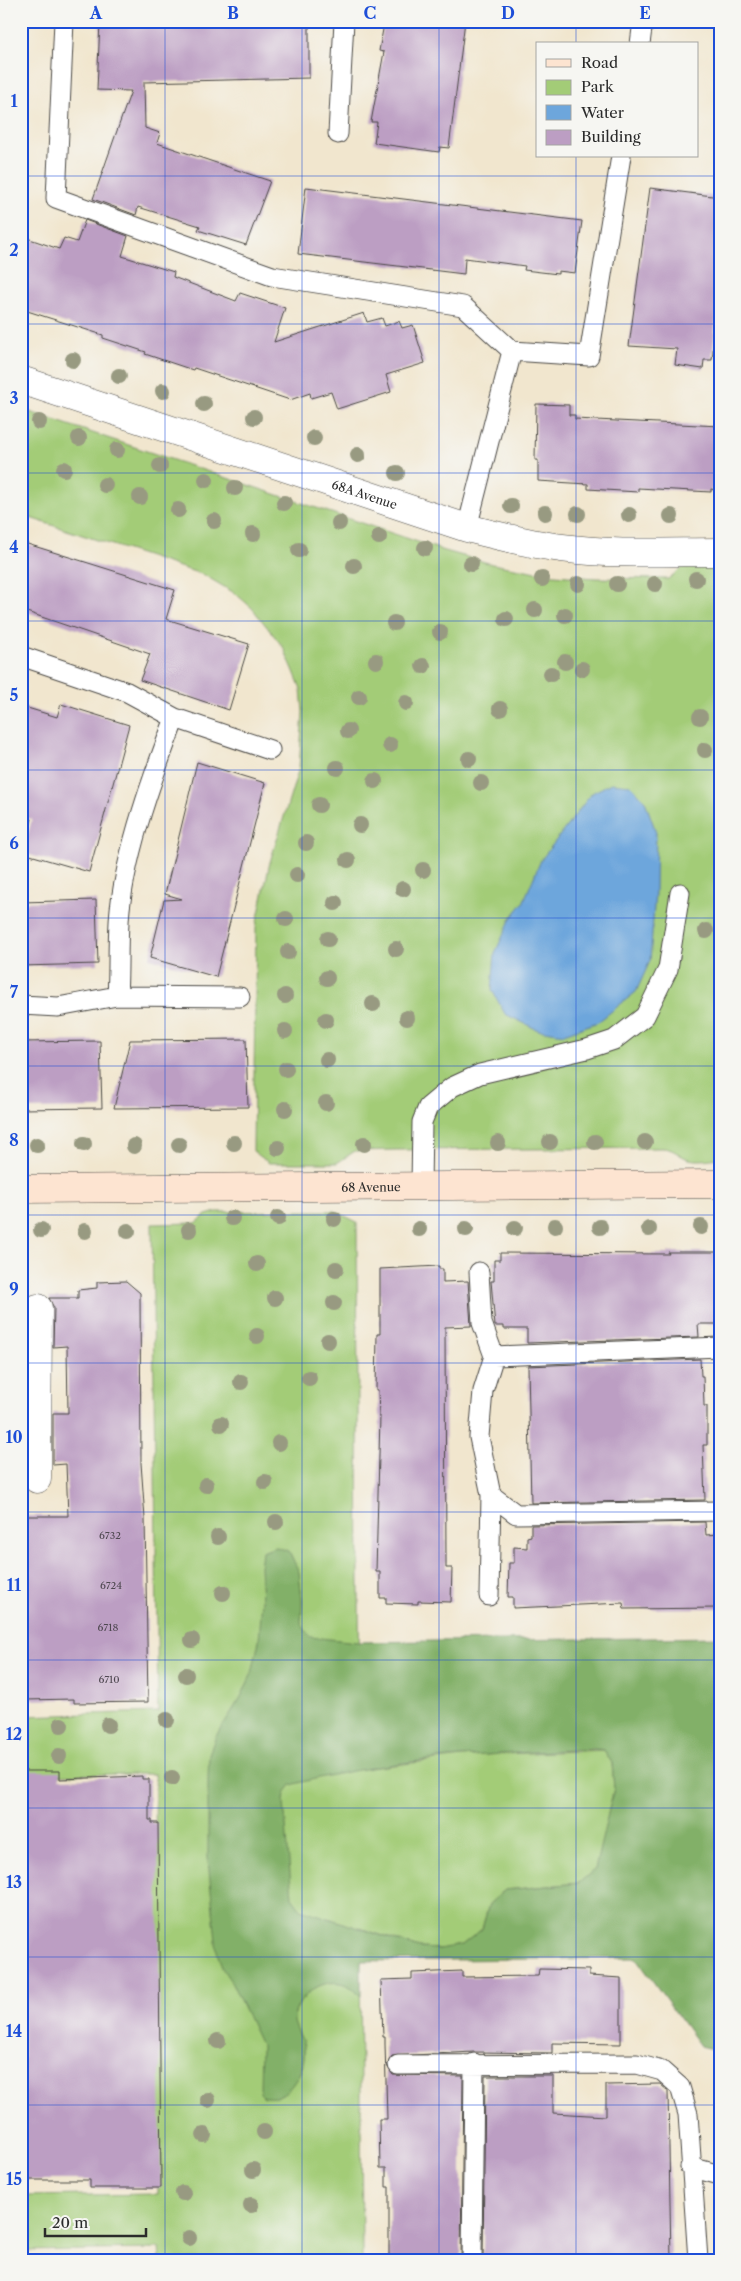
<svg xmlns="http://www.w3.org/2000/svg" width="741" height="2281" font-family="'Libre Caslon Text',serif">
  <rect width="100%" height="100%" fill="#f6f6f2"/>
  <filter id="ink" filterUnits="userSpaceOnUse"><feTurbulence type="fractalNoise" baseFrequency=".02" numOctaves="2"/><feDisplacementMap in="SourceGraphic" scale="10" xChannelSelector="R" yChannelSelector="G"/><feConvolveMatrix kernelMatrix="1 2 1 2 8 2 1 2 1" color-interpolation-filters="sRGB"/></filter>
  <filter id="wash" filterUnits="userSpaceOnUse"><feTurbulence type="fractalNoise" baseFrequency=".0096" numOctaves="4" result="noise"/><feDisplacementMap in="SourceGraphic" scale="20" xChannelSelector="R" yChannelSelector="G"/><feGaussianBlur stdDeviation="1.12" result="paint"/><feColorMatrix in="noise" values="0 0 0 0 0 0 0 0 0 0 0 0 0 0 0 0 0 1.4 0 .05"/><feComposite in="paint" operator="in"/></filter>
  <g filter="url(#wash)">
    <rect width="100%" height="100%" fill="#f1e6ce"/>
    <path fill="#a3cc77" stroke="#677c51" d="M21,409L445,551L492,564L554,575L596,578L668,579L683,567H720V1158C710,1159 695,1162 686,1158C677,1154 674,1149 663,1148L396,1150L355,1151L337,1163H269L253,1151L256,927L270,862L299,768L303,712L301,689L293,669L283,647L252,608L236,594L204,575L21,515Z
      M297,1211H335L357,1222L360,1769L480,1755L604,1750L612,1763L614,1788L596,1869L579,1883L505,1890L489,1904L482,1929L462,1945L439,1949L419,1948L360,1928L362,2260H160L159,2249L21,2251V2196L158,2194L155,1774L21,1775V1716L158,1712L152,1224L196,1223L206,1215L216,1212Z"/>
    <path fill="#82b068" stroke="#566e4a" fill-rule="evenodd" d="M276,1547L289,1551L299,1572L302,1601L301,1624L310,1637L358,1642L720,1637V2051L700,2046L636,1958L361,1961V1996C357,1993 353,1988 349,1986C326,1974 297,1995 294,2018C293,2026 301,2035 303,2043C309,2061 295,2091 276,2097C273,2098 268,2097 264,2097L260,2093L261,2045L232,1983L222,1968L217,1951L208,1860V1779L209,1754L216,1736L241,1697L252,1673L259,1641L262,1600L260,1567L262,1552ZM594,1749L604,1750L612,1763L614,1788L595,1869L579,1883L505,1890L489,1904L482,1929L462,1945L439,1949L419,1948L301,1909L292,1897L284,1802L285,1793L291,1785C390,1758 492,1754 594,1749Z"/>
    <path fill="#6da6dc" stroke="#4c6884" d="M611,783L631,785L645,801L656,832L655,893L650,961L636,992L598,1022L564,1034L538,1030L505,1014L492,990L495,953L511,918L523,903L541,860L592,793Z"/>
    <g id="blocks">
      <path fill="#bc9ec3" d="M100,21H309V78L144,82L145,128L160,133L157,143L270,181L246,245L198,230L200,226L138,207L136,215L93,199L131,91L97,90Z
        M389,21H465L449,148L440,147L439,152L374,143L377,122H371L384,52L379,51L384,24L388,25Z
        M306,187L582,221L575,273L558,271V274L524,270L525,266L465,258L464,274L298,254Z
        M650,188L720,197V281L712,360H704L703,369L675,365L677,349L629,346Z
        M85,220L128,236L122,256L174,272L173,277L236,301L240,293L285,308L274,342L364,313L367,322L382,318L385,326L399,321L402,328L413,325L425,363L386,375L391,392L337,409L331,392L311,398L310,393L290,400L194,368L193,370L145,354L146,352L103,338V335L21,309V236L59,249L64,238L77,242Z
        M536,404L569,405V415H575V419L720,426V477H717L716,490L711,489V492L638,488V492L588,489V484L538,481V460H535Z
        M21,542L175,590L166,619L249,644L229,710L140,680L150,654L21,610Z
        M61,704L129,725L89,872L23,853L32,819L21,818V706L57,717Z
        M197,762L265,783L216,977L150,958L164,900L182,899L165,894Z
        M96,900L98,964L21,966V902Z
        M246,1039L248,1107L114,1108L130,1040Z
        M100,1041L102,1108L21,1109V1042Z
        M668,1252H720V1324H698L699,1337L527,1343V1329H504V1326H495L491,1281H494V1260H500V1253L669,1254Z
        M439,1266V1269H443V1282L468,1281L471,1326L445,1327L446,1562V1568H452L451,1602L418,1601V1604L386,1603V1598H380V1572H376L380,1416H379L378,1390H376L377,1334H380V1269Z
        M126,1281L140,1293L141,1463L145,1519L148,1702L74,1703V1699L25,1700V1695H21V1516H68L66,1464L53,1465V1413H68L67,1346L53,1347L54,1308L49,1298H78V1290L97,1288V1282Z
        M26,1298L22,1308L21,1347V1299Z
        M700,1359L701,1376H703L704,1406H707V1445H703L705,1500L531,1503L528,1366Z
        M705,1522L706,1535L720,1534V1608L624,1609L623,1603L513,1608V1597H508L509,1563H514V1547L527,1548V1537L531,1536V1525Z
        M22,1771H60V1779L142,1776V1779H149V1820H152V1823H158L161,2188H90V2180H24Z
        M539,1969L589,1970V1976L621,1978V2044L552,2043V2053L474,2052L392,2056L387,2066L393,2075L463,2076L461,2260H389V2187H386V2168H380L379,2119H387L385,2044V2037H383L381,1980L412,1979V1973L462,1971V1977L538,1976Z
        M485,2076H553V2113L606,2116V2085L660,2084L668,2091L671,2260H483Z"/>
    </g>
  </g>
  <g filter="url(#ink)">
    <use href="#blocks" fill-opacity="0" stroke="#494743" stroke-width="1"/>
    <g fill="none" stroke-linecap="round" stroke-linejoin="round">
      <g stroke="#494743" stroke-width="21">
        <path id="lane" d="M64,21L56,198L272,276L463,306L512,351L589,356L621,156
          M640,44L643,21
          M338,134L344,21
          M467,528L512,351
          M21,656L127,692L175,718C153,776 127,847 120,909C117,938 119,967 117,996L58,1007L21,1005
          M175,718L270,750
          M117,996L240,997
          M421,1187L422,1122L428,1107L452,1087L480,1074L587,1049L614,1040L645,1016L668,969L680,893
          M479,1272L482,1323L494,1356
          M720,1347L494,1356L483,1391L479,1437L491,1495L516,1514L720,1511
          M489,1596L491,1495
          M398,2065L637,2064L662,2071L680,2087L688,2114L698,2260
          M690,2167L720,2175
          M472,2260L474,2063"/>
      </g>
      <g stroke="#494743" stroke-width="29">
        <g id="street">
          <path id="s1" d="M21,380L467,528C498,536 530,544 562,548C614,555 667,552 720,552"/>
          <path d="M37,1479L38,1308"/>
        </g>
      </g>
      <g stroke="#494743" stroke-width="29">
        <g id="secondary">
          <path id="s2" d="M21,1189L720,1184"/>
        </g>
      </g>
      <use href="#lane" stroke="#fff" stroke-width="19"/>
      <use href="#street" stroke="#fff" stroke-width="28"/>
      <use href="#secondary" stroke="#fde4d1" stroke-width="28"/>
    </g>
    <g fill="#989a81">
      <circle cx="73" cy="360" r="8"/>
      <circle cx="119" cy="376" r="8"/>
      <circle cx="163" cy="391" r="8"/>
      <circle cx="204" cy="404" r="8"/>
      <circle cx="254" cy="417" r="8"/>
      <circle cx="39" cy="422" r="8"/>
      <circle cx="79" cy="438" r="8"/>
      <circle cx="314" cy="438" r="8"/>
      <circle cx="117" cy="450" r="8"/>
      <circle cx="358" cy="455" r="8"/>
      <circle cx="160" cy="466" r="8"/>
      <circle cx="64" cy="469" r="8"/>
      <circle cx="397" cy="473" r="8"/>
      <circle cx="206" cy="480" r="8"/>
      <circle cx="105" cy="485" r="8"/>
      <circle cx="235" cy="488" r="8"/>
      <circle cx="140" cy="497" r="8"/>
      <circle cx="284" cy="503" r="8"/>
      <circle cx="511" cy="506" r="8"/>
      <circle cx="178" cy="510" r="8"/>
      <circle cx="545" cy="513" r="8"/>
      <circle cx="578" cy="514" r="8"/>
      <circle cx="629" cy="515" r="8"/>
      <circle cx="671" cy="516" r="8"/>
      <circle cx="214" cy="521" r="8"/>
      <circle cx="339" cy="523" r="8"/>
      <circle cx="253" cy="534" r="8"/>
      <circle cx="379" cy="537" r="8"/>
      <circle cx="425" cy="548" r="8"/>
      <circle cx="299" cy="550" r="8"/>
      <circle cx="471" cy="564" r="8"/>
      <circle cx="354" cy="566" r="8"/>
      <circle cx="542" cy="579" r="8"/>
      <circle cx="696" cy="579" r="8"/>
      <circle cx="578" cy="584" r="8"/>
      <circle cx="617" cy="584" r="8"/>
      <circle cx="655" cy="584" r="8"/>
      <circle cx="535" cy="610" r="8"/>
      <circle cx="565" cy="615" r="8"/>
      <circle cx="506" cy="619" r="8"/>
      <circle cx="394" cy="623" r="8"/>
      <circle cx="440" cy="632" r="8"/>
      <circle cx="376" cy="661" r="8"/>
      <circle cx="565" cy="662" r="8"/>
      <circle cx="423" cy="666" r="8"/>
      <circle cx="582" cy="669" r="8"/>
      <circle cx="551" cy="674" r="8"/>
      <circle cx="359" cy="697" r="8"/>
      <circle cx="406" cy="703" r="8"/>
      <circle cx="500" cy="709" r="8"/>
      <circle cx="700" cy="717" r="8"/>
      <circle cx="348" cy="731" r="8"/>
      <circle cx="390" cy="745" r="8"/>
      <circle cx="705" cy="750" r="8"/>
      <circle cx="469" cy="759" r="8"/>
      <circle cx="337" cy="768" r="8"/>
      <circle cx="375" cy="781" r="8"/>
      <circle cx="481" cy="783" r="8"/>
      <circle cx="319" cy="805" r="8"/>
      <circle cx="360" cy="825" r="8"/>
      <circle cx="306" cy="843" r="8"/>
      <circle cx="348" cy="860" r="8"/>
      <circle cx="423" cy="870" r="8"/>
      <circle cx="297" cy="875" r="8"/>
      <circle cx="403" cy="889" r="8"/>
      <circle cx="335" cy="903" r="8"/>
      <circle cx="286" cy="919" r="8"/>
      <circle cx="706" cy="931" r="8"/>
      <circle cx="328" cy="939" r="8"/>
      <circle cx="396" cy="949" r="8"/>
      <circle cx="288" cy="952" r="8"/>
      <circle cx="327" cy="978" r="8"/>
      <circle cx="285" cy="996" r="8"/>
      <circle cx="373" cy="1004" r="8"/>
      <circle cx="407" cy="1018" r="8"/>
      <circle cx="326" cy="1020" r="8"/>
      <circle cx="285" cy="1031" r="8"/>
      <circle cx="327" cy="1060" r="8"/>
      <circle cx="286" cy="1069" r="8"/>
      <circle cx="326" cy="1103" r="8"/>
      <circle cx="285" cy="1109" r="8"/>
      <circle cx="550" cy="1142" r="8"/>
      <circle cx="595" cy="1142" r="8"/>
      <circle cx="645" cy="1142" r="8"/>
      <circle cx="234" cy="1143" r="8"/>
      <circle cx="498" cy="1143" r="8"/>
      <circle cx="84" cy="1144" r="8"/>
      <circle cx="364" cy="1144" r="8"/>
      <circle cx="37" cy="1145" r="8"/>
      <circle cx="179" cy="1145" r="8"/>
      <circle cx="134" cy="1146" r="8"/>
      <circle cx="278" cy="1148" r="8"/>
      <circle cx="232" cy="1218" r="8"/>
      <circle cx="278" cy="1218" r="8"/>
      <circle cx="334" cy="1219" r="8"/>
      <circle cx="555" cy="1226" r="8"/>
      <circle cx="600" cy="1227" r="8"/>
      <circle cx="701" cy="1227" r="8"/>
      <circle cx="515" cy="1228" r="8"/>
      <circle cx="419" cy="1229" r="8"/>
      <circle cx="466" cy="1229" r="8"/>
      <circle cx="649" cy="1229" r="8"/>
      <circle cx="41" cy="1230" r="8"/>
      <circle cx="189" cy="1230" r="8"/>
      <circle cx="85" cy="1231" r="8"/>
      <circle cx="128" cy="1231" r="8"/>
      <circle cx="257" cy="1264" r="8"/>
      <circle cx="336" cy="1269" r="8"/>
      <circle cx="275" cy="1298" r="8"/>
      <circle cx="334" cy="1303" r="8"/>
      <circle cx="257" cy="1336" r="8"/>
      <circle cx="328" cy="1341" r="8"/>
      <circle cx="309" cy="1378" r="8"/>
      <circle cx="241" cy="1382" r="8"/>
      <circle cx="221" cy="1424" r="8"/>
      <circle cx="279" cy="1443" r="8"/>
      <circle cx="265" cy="1482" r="8"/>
      <circle cx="206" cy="1485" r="8"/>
      <circle cx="276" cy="1522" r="8"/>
      <circle cx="218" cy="1537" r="8"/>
      <circle cx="223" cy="1593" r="8"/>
      <circle cx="192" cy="1640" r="8"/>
      <circle cx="186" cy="1675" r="8"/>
      <circle cx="167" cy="1720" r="8"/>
      <circle cx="61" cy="1725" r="8"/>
      <circle cx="108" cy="1725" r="8"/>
      <circle cx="59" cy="1756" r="8"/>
      <circle cx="172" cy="1778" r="8"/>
      <circle cx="218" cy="2041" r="8"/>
      <circle cx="208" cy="2100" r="8"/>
      <circle cx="264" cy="2132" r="8"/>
      <circle cx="204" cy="2135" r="8"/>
      <circle cx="253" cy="2170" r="8"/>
      <circle cx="183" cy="2193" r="8"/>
      <circle cx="251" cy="2205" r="8"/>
      <circle cx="189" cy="2238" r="8"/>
    </g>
  </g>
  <path fill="none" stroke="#1d4ed8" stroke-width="1" stroke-opacity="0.55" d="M165,21V2260M302,21V2260M439,21V2260M576,21V44M576,156V2260M21,176H720M21,324H720M21,473H720M21,621H720M21,770H720M21,918H720M21,1066H720M21,1215H720M21,1363H720M21,1512H720M21,1660H720M21,1808H720M21,1957H720M21,2105H720"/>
  <g text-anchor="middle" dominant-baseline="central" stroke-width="5" stroke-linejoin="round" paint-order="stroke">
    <g font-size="10" fill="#4f4851">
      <text x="110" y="1535">6732</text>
      <text x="111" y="1585">6724</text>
      <text x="108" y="1627">6718</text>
      <text x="109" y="1679">6710</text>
    </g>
    <g font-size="12" fill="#2b2b2b" stroke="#f6f6f2">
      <text stroke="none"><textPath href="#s1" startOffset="362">68A Avenue</textPath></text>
      <text stroke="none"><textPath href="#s2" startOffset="350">68 Avenue</textPath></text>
    </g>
  </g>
  <rect width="741" height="2281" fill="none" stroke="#f6f6f2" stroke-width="55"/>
  <rect x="536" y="42" width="162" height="115" fill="#f6f6f2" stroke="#a5a5a2"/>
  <rect x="546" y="59" width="25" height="8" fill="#fde4d1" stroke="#a5a5a2"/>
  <text x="581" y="68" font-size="15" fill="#2b2b2b">Road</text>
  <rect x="546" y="80" width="25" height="15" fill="#a3cc77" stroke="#a5a5a2"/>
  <text x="581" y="92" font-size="15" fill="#2b2b2b">Park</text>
  <rect x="546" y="105" width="25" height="15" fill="#6da6dc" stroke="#a5a5a2"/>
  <text x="581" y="118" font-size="15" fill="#2b2b2b">Water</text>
  <rect x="546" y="130" width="25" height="15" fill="#bc9ec3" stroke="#a5a5a2"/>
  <text x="581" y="142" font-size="15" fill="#2b2b2b">Building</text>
  <path d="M45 2228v8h101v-8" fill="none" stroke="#2b2b2b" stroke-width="2.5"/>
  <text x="52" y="2228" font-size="15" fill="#2b2b2b" stroke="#f6f6f2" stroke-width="4" paint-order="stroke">20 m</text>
  <rect x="28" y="28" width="686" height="2226" fill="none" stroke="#1d4ed8" stroke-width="2"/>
  <g font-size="16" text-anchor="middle" font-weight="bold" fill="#1d4ed8">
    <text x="96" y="19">A</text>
    <text x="233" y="19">B</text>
    <text x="370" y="19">C</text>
    <text x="508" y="19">D</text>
    <text x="645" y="19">E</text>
    <text x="14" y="107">1</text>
    <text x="14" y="256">2</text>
    <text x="14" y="404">3</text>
    <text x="14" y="553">4</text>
    <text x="14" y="701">5</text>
    <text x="14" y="849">6</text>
    <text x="14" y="998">7</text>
    <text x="14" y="1146">8</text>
    <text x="14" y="1295">9</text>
    <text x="14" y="1443">10</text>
    <text x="14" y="1591">11</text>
    <text x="14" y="1740">12</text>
    <text x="14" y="1888">13</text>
    <text x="14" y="2037">14</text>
    <text x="14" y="2185">15</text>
  </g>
</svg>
